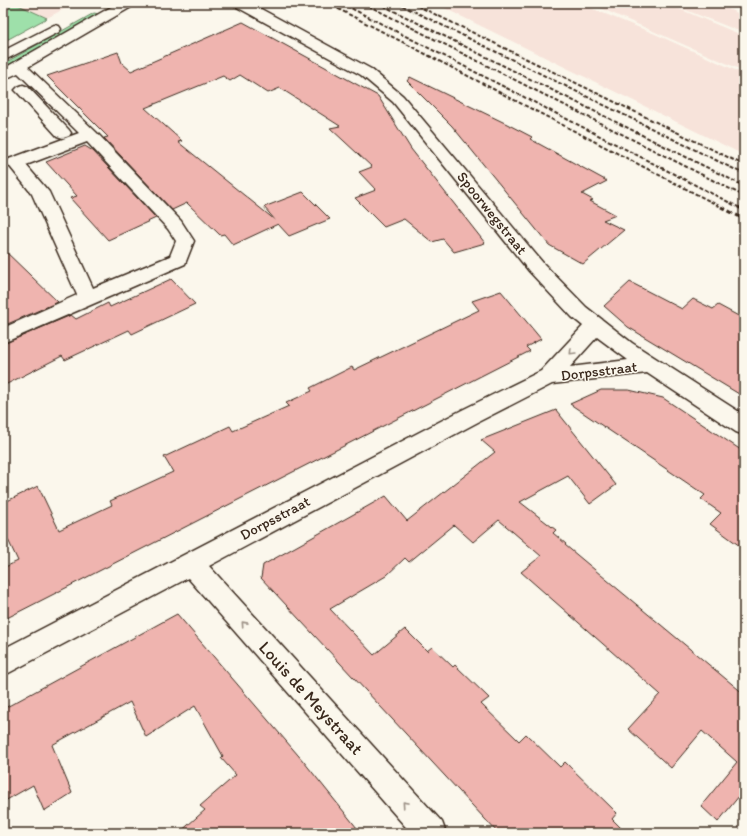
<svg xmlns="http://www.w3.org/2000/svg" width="747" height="836" font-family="Itim,sans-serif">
  <rect width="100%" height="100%" fill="#fbf7ec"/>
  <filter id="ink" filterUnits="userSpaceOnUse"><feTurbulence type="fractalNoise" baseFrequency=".025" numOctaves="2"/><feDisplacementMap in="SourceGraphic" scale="8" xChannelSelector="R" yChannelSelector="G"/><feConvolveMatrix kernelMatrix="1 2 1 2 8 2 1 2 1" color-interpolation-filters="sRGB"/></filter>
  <g filter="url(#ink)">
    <path fill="#f7e3da" d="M13,3H75L47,18Z
      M434,3H578L655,34L744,74V155Z
      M589,3H665L744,36V71Z
      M668,3H715L744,16V33Z"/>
    <path fill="#9ee0aa" stroke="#6c8564" d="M3,3H14L47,18L3,42Z
      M94,13L99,14L3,68V64Z"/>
    <path fill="#efb4af" stroke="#3b2a1e" d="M243,22L378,96L411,149L485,243L454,252L443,239L432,242L404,219L384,227L355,198L376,190L359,172L372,167L330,128L340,126L280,88L268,93L240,75L230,81L223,76L145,108L182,141L178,142L275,220L264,207L303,192L330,219L289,236L278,224L233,245L224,234L220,235L187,203L172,210L104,138L108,137L47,76L118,52L122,63L131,71Z
      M410,77L507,124L532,137L530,139L607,181L582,194L593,200L590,201L616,215L603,220L624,230L583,264L549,245L452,126L407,81Z
      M85,146L93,151L156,218L108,240L70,198L77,196L46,162Z
      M3,249L58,302L3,326Z
      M171,279L195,304L132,334L129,330L65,360L62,356L3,386V344L71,315L76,319L108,303L110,307Z
      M630,282L682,309L693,299L713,309L718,305L744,319V397L628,327L604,306Z
      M501,291L541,339L526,347L530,351L3,620V568L18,561L3,529V503L38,486L59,530L112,505L110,501L173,472L164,457L230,426L233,431L289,406L286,403L312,391L310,388L352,367L354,370L479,310L472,301Z
      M601,390H629L663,398L744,452V549L710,524L721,513L701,499L705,495L570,404Z
      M556,410L616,485L590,504L568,476L520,502L556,530L553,533L566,544L565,545L744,694V790L718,822L701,806L737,762L702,731L671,768L628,729L660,694L521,572L541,556L499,520L473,542L454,525L409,562L405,558L386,576L330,609L374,655L405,629L427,651L432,647L453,667L455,665L489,698L481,704L519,741L526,734L560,767L565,762L617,813L612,819L626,833H498L261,578L263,565L386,496L407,521L495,452L481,440Z
      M177,614L304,762L361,833H179L205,810L200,806L236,775L221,758L223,756L195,706L146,737L130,702L52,745L72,793L44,811L33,785L3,802V709Z"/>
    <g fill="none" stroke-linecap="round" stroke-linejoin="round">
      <g stroke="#3b2a1e" stroke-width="3">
        <path id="minor" d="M118,3H135L133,6L28,67L96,132L181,221L194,241L185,264L3,343V328L77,295L32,194L7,163L9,159L79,133L18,73L3,80V69ZM87,142L168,229L176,241L170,256L93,288L49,192L26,165Z
          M233,3H250L371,69L403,96L543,263L586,307L632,343L744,415V435L736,432L647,373L552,384L478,422L209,566L442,822L446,833H411L188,578L3,676V649L462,410L541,371L583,326L572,317L529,271L393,102L361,75L235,6ZM597,337L628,360L570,367Z
          M54,25L59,26L61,29L59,32L3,61V51Z
          M23,85L28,87L69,130L71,133L69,136L63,138L57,136L18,93L15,90L18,87Z"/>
      </g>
      <use href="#minor" fill="#fbf7ec" fill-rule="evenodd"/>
      <path stroke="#3b2a1e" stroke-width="2" stroke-dasharray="4 2" stroke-linecap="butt" d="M327,3L723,208
        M341,3L740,208
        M363,3L744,196
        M378,3L744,186
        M397,3L744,174
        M412,3L744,165
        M734,3L744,8"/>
      <path stroke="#3b2a1e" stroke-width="3" stroke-dasharray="5.5 3" stroke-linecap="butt" d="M721,207L744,219
        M738,207L744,210"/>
    </g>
    <defs><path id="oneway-chevron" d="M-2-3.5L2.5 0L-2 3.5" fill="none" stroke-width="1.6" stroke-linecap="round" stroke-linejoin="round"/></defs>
    <g stroke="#9b9085">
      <use href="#oneway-chevron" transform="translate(572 352) rotate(134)"/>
      <use href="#oneway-chevron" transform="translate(244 624) rotate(-132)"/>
      <use href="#oneway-chevron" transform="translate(405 804) rotate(-132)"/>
    </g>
  </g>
  <g text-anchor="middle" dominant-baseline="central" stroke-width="3" stroke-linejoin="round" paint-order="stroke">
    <g font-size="15" fill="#3b2a1e" stroke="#fbf7ec">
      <text transform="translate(492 213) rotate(51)">Spoorwegstraat</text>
      <text transform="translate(599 371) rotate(-7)">Dorpsstraat</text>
      <text transform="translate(275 518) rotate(-28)">Dorpsstraat</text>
    </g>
    <g font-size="18" fill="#3b2a1e" stroke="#fbf7ec">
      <text transform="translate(311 698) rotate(48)">Louis de Meystraat</text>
    </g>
  </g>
  <rect width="747" height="836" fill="none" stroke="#fbf7ec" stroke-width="16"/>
  <rect x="8" y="8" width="731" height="820" fill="none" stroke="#3b2a1e" stroke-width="1.5" filter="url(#ink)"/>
</svg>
